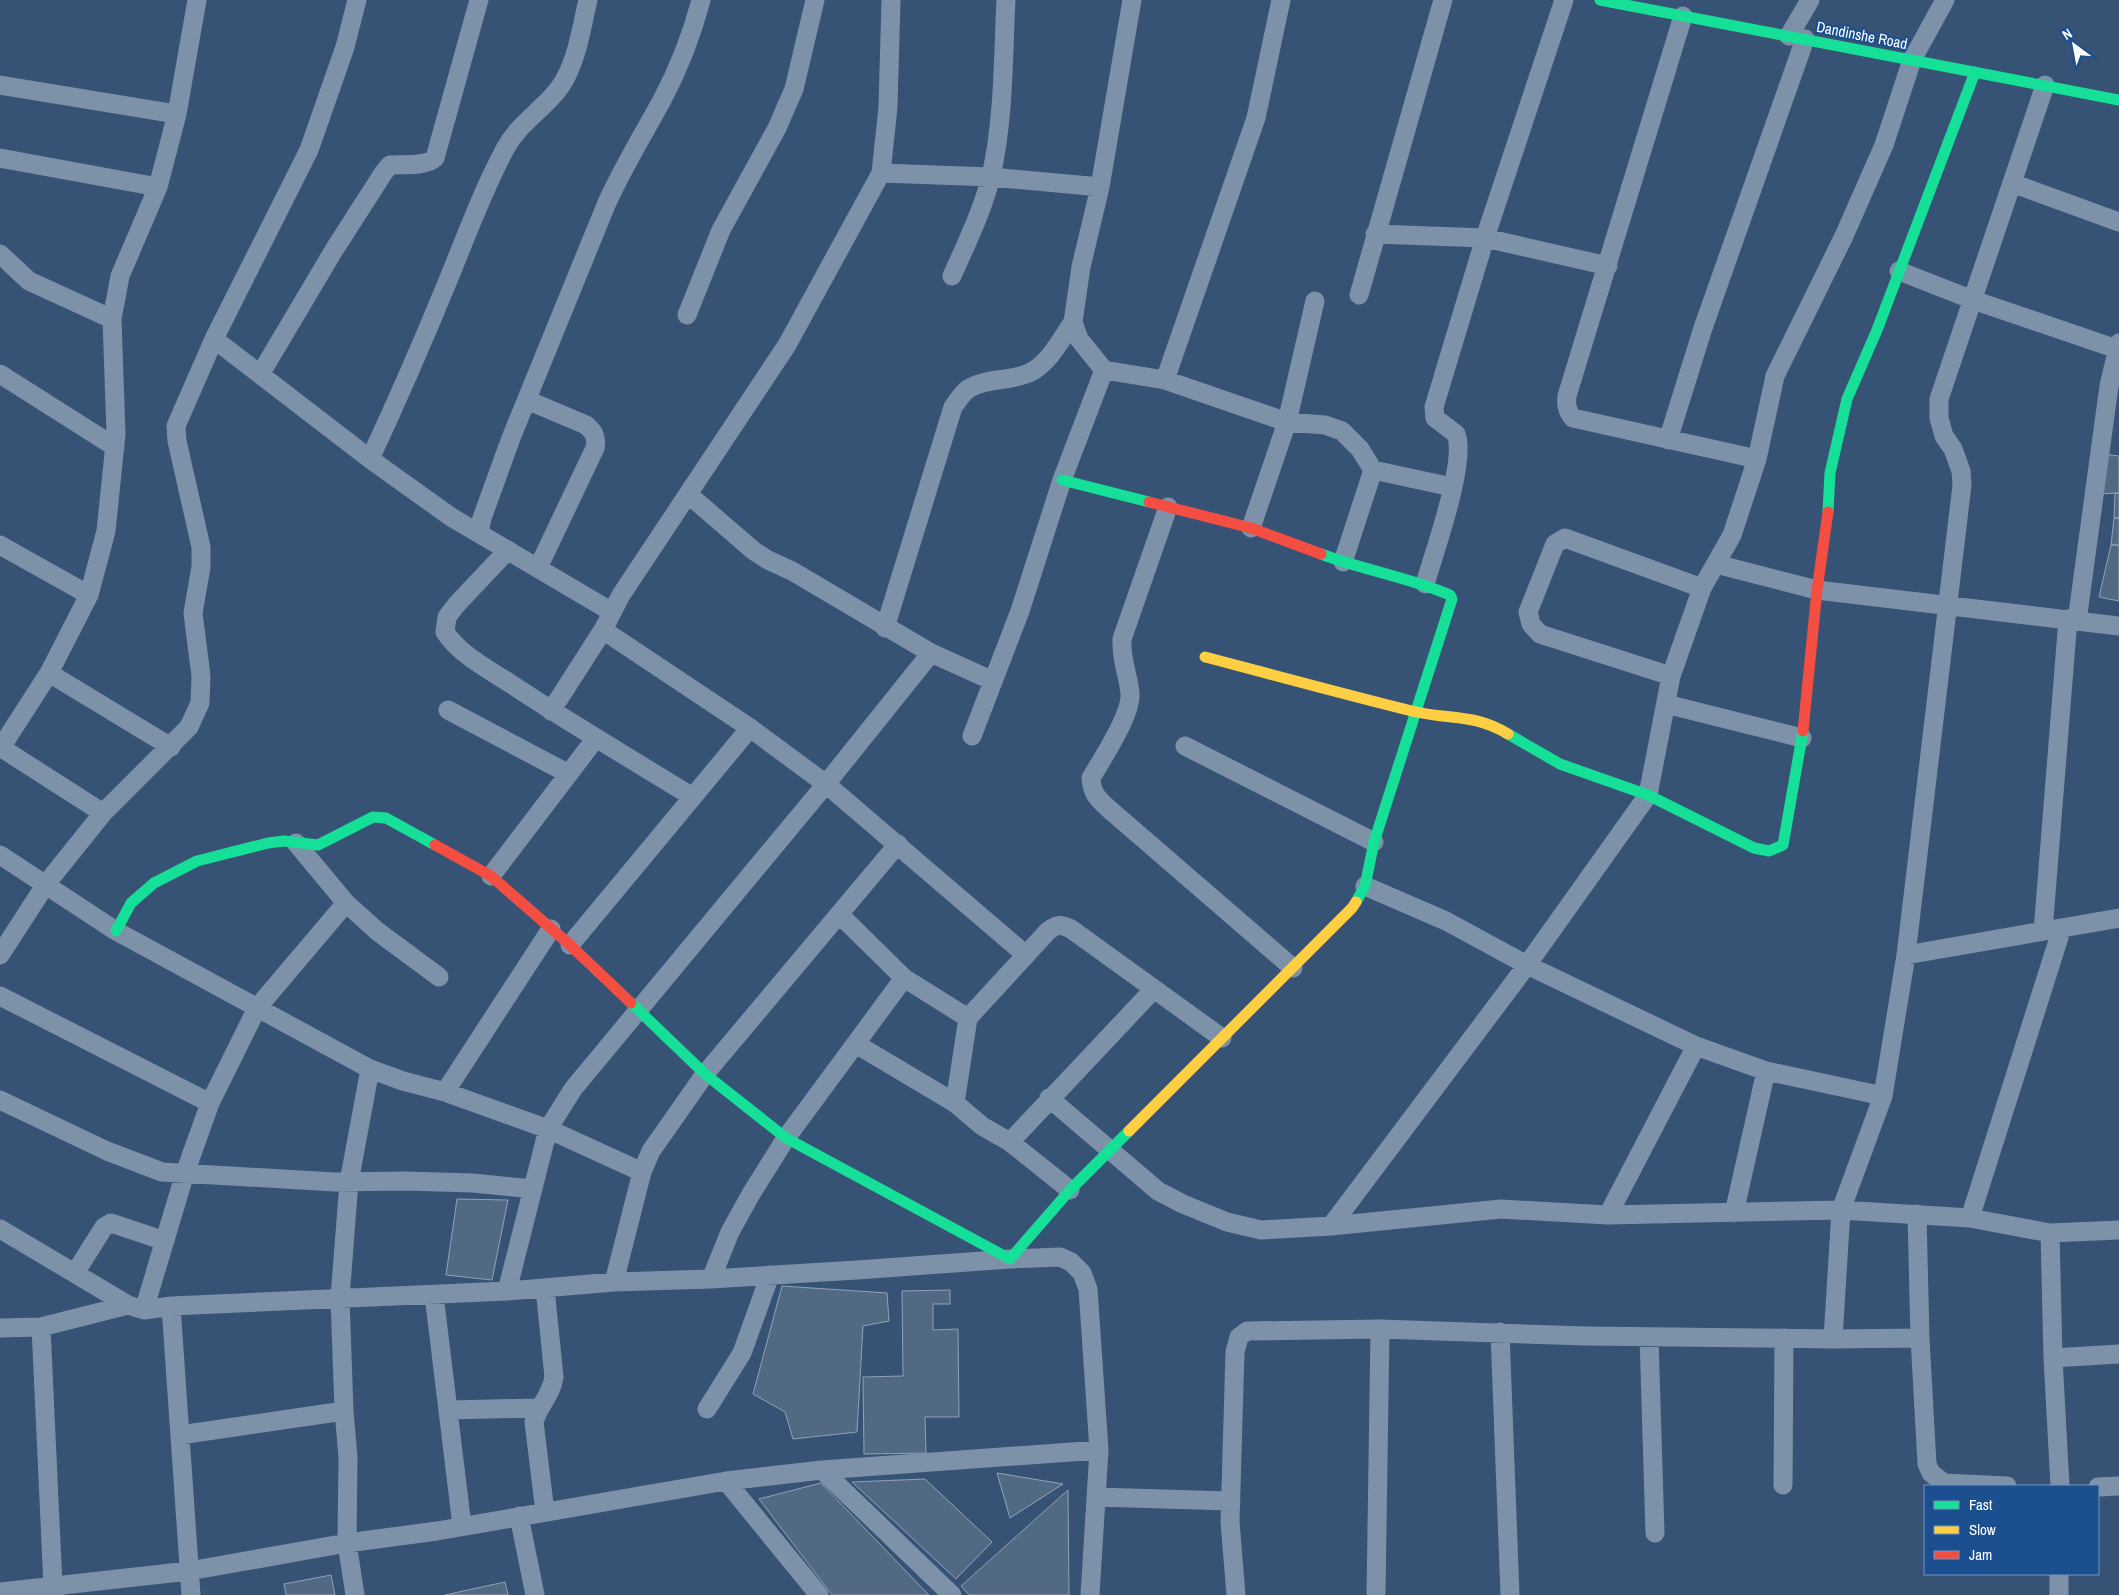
<svg xmlns="http://www.w3.org/2000/svg" width="2119" height="1595" font-family="'Archivo Narrow',sans-serif">
  <rect width="100%" height="100%" fill="#365274"/>
  <path fill="#526984" stroke="#92a2b6" d="M2104,454L2119,456V493L2098,494Z
    M2115,493H2119V518H2114Z
    M2114,518H2119V545H2111Z
    M2111,545H2119V601L2099,597Z
    M457,1199L508,1200L492,1280L446,1275Z
    M782,1286L887,1293L889,1321L863,1326L857,1432L793,1439L785,1412L753,1394Z
    M950,1290V1304H933V1330L958,1329L959,1417H925L926,1453L864,1454L863,1377L903,1376L902,1291Z
    M997,1473L1063,1484L1010,1518Z
    M925,1479L992,1542L956,1579L852,1482Z
    M821,1483L929,1595H832L759,1499Z
    M1068,1490L1069,1595H969L961,1586Z
    M331,1575L335,1595H286L284,1584Z
    M505,1582L508,1595H445Z"/>
  <g fill="none" stroke-linecap="round" stroke-linejoin="round">
    <path stroke="#7d92a8" stroke-width="19" d="M1683,16L1567,396C1566,405 1567,411 1573,418L1757,459
      M1789,36L1810,0
      M0,85L177,114
      M0,158L158,187
      M881,173L991,177L1100,187
      M2012,183L2119,222
      M1375,234L1485,238L1608,266
      M0,254L29,281L112,319
      M1899,271L1973,300L2117,349
      M952,276C966,244 983,210 991,176C1004,119 1003,58 1006,0
      M1359,295L1443,0
      M687,315L721,230L777,128L794,89L815,0
      M214,339L370,459L451,517L612,612
      M1104,370L1079,339L1073,322L1081,267L1100,187L1132,0
      M261,373L334,250L384,172L390,165C403,164 425,167 435,158L479,0
      M0,374L115,447
      M1165,380L1287,422L1325,425L1342,431L1360,449L1373,470L1452,487
      M527,400L586,425C594,432 597,437 595,448L538,568
      M1668,440L1703,328L1805,39
      M370,459C398,399 424,339 449,278C467,234 483,190 505,149C520,120 552,105 566,77C578,54 582,25 588,0
      M689,495L754,551L768,560L792,571L931,653
      M1168,507L1122,639C1121,661 1128,673 1130,693C1132,714 1102,759 1091,778C1092,794 1098,799 1109,809L1293,968
      M1251,528L1287,422L1315,301
      M479,533L482,518L511,438L606,205C622,169 643,135 662,100C679,68 692,34 701,0
      M0,545L89,595
      M508,550L457,604L447,617L445,632C460,655 488,669 511,684C570,723 632,760 693,797
      M1343,562L1373,470
      M1716,564L1817,590L2119,626
      M1425,584C1434,553 1467,461 1456,434L1435,418L1434,407L1485,238L1564,0
      M2077,621L2109,386L2119,343
      M885,628L953,407C958,401 962,393 968,389C987,377 1011,382 1031,372C1050,362 1061,339 1073,322
      M603,630L750,728L826,784L1026,955
      M49,673L171,747
      M1671,676L1540,634L1531,624L1528,612L1555,544L1565,538L1702,588
      M1666,704L1802,738
      M448,710L569,774
      M551,711L603,630L621,595L787,345L881,173L888,107L891,0
      M972,736L1020,611L1062,480L1104,370L1165,380L1256,118L1281,0
      M1185,746L1374,842
      M0,747L103,813
      M0,749L49,673L89,595L106,531L116,434L112,319L120,276L158,187L177,114L197,0
      M296,843L346,903L377,931L439,977
      M0,855L116,931L370,1069L403,1081L445,1092L548,1129L642,1172
      M491,876L596,738
      M1365,886L1446,921L1527,965L1696,1046L1766,1071L1883,1096
      M840,915L904,978
      M2043,931L2068,619
      M570,945L750,728
      M0,955L46,884L103,813L189,727L200,703L201,676L193,613L201,567V547L177,441L176,426L214,339L309,150L345,47L357,0
      M1906,955L2119,918
      M0,996L210,1103
      M856,1044L955,1103L982,1126L1010,1142L1070,1190
      M445,1092L551,929
      M1049,1098L1158,1191L1183,1204L1227,1222L1261,1230L1331,1226L1501,1209L1608,1215L1841,1210L1970,1218L2050,1233L2119,1230
      M0,1100L107,1151L162,1172L335,1182L406,1181L473,1183L533,1189
      M955,1103L968,1018L1048,931C1057,924 1061,924 1071,929L1222,1038
      M1010,1142L1154,989
      M1734,1213L1766,1071
      M1917,1214L1920,1338L1927,1464L1931,1473L1944,1483L2007,1486
      M1608,1215L1696,1046
      M1970,1218L2062,928
      M1331,1226L1527,965L1648,795L1671,676L1702,588L1732,535L1757,459L1775,376L1844,236L1884,145L1912,60L1945,0
      M0,1229L128,1305
      M2050,1233L2053,1358L2060,1486
      M75,1273L104,1227L111,1223L165,1241
      M711,1279L730,1232L751,1194L786,1138L904,978L968,1018
      M614,1282L642,1172L651,1151L705,1074L898,844
      M545,1288L554,1377C551,1396 540,1403 534,1422L545,1512
      M507,1291L548,1129L573,1089L826,784L931,653L993,681
      M434,1295L462,1526
      M171,1306L191,1595
      M144,1310L185,1173L210,1103L257,1008L346,903
      M41,1327L53,1586L55,1595
      M0,1328L41,1327L128,1305L144,1310L171,1306L507,1291L614,1282L711,1279L857,1270L1010,1259L1060,1257L1071,1262L1082,1273L1088,1289L1099,1450
      M1500,1332L1510,1595
      M1649,1337L1655,1533
      M1833,1339L1841,1210L1883,1096L1906,955L1962,485L1961,471L1953,449L1944,436L1939,418V399L2045,85
      M2053,1358L2119,1354
      M707,1409L742,1353L770,1275
      M448,1410L538,1408
      M180,1435L344,1411
      M822,1470L952,1595
      M726,1481L819,1595
      M1783,1485L1784,1338
      M2098,1487L2119,1486
      M1096,1497L1231,1501
      M519,1516L535,1595
      M0,1592L189,1571L347,1543L437,1531L726,1481L822,1470L1099,1450L1090,1595
      M355,1595L347,1543L348,1457L344,1411L340,1298L349,1182L370,1069
      M1236,1595L1230,1522L1235,1352L1239,1337L1247,1331L1380,1329L1585,1336L1833,1339L1920,1338
      M1376,1595L1380,1329
      M2059,1595V1574"/>
    <path stroke="#16e098" stroke-width="11" d="M1600,0L2119,100
      M1062,480L1149,502
      M1828,512L1830,473L1847,399L1877,330L1975,72
      M1321,554C1363,570 1408,577 1450,595L1452,599L1374,842L1365,886L1356,902
      M1508,734L1560,764L1648,795L1754,848L1769,851L1783,845L1803,731
      M116,931L131,903L154,883L197,861L268,843L284,841L318,845L373,817L386,818L435,845
      M631,1003L705,1074L786,1138L1010,1259L1070,1190L1129,1131"/>
    <path stroke="#ffcf43" stroke-width="11" d="M1205,657C1274,675 1343,694 1412,711C1448,720 1473,713 1508,734
      M1129,1131L1352,908L1356,902"/>
    <path stroke="#f24e42" stroke-width="11" d="M1149,502L1251,528L1321,554
      M1803,731L1817,590L1828,512
      M435,845L491,876L570,945L631,1003"/>
  </g>
  <g text-anchor="middle" dominant-baseline="central" stroke-width="4" stroke-linejoin="round" paint-order="stroke">
    <g font-size="15" fill="#fff" stroke="#1b4f8f">
      <text transform="translate(1862 35) rotate(11)">Dandinshe Road</text>
    </g>
  </g>
  <rect x="1924" y="1485" width="175" height="90" fill="#1b4f8f" stroke="#7695bc"/>
  <rect x="1934" y="1501" width="25" height="8" fill="#16e098" stroke="#7695bc"/>
  <text x="1969" y="1510" font-size="15" fill="#ffffff">Fast</text>
  <rect x="1934" y="1526" width="25" height="8" fill="#ffcf43" stroke="#7695bc"/>
  <text x="1969" y="1535" font-size="15" fill="#ffffff">Slow</text>
  <rect x="1934" y="1551" width="25" height="8" fill="#f24e42" stroke="#7695bc"/>
  <text x="1969" y="1560" font-size="15" fill="#ffffff">Jam</text>
  <g transform="translate(2074 45) rotate(328)" stroke="#1b4f8f" stroke-width="4" paint-order="stroke">
  <path d="M0-4L9 19L0 12L-9 19Z" fill="#ffffff"/>
  <text y="-8" font-size="14" font-weight="bold" text-anchor="middle" fill="#ffffff">N</text>
  </g>
</svg>
